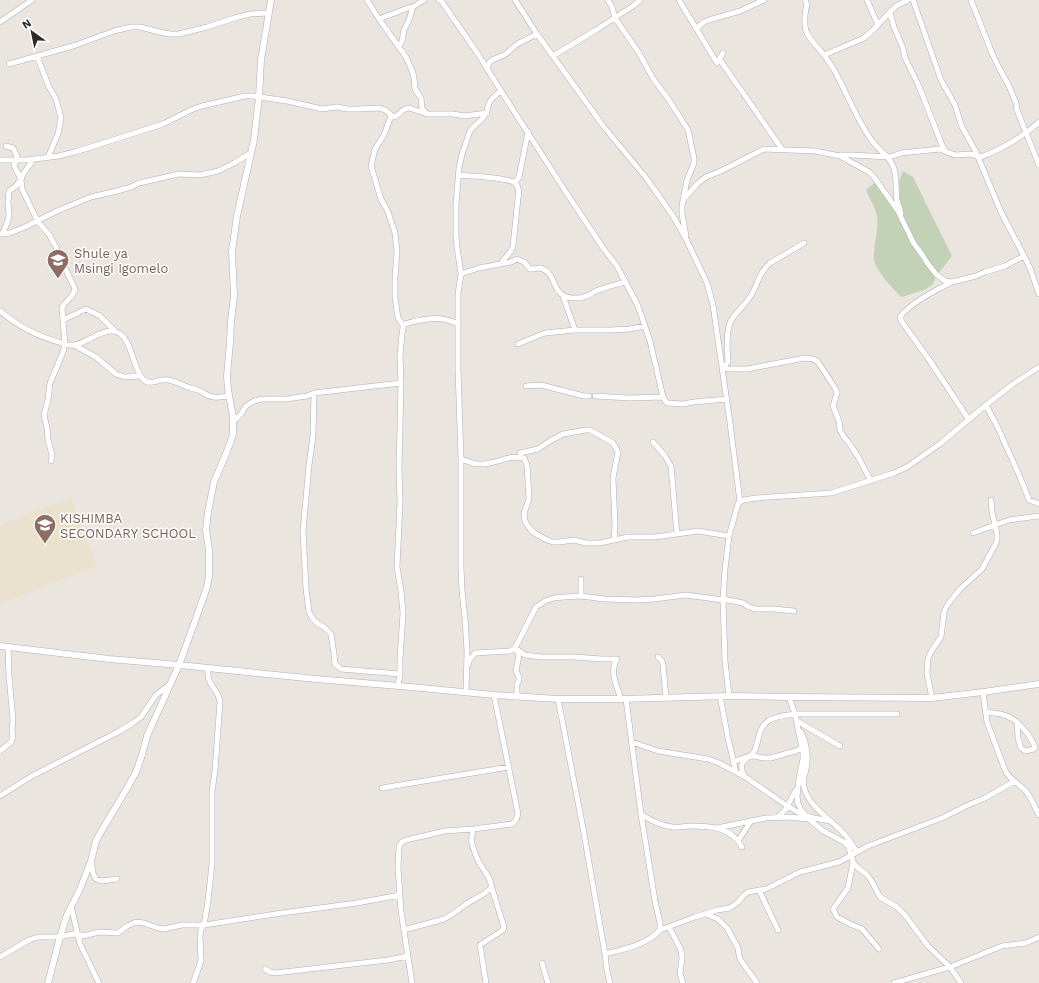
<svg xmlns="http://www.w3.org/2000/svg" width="1039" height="983" font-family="'Work Sans',sans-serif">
  <rect width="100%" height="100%" fill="#eae5de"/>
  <path fill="#eae2cf" d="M71,497L97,566L0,604V525Z"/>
  <path fill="#c3d2b7" d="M903,171L913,177L952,256L936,276L933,284L926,289L902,297C894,291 875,269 874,260C873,245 879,231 877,216C876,208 869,198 866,190L878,180L902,212L900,199L899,182Z"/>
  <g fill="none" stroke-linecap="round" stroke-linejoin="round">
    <g stroke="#aeafb9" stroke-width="6">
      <path id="minor" d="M367,0L379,19L406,57L413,73L414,78L415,89L421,98L422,108L427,114
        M439,0L442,2L478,54L501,91L562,186L603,248L617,266L638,306L650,341L663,397L667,403L683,404L694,402L727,399
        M515,0L537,34L604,127L647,179L673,216L686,239L707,283L713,305L730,423L740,502
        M608,0L612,7L615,18L639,53L654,80L669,100L688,130L694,158V163L687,180L682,206V214L686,236
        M679,0L717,63L723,53
        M805,0L807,4C805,12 804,23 806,31C810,41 818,47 824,55C827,59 830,64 833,68C846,91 855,116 870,138C876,148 887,154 892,164C898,174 895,188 897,200C898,205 901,209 901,214
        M867,0L878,25
        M913,0L941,80L955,105L962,127L976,152L1001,212L1024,256L1030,268L1039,294
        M971,0L992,53L998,66L1009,86L1016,103L1017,110L1039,165
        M890,12L894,27L903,48L905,58L918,84L944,150
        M379,19L408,8L413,7L424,0
        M0,22L32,0
        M696,29L704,22L709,20L740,11L764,0
        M399,47L402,41L404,30L409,20L413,7
        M824,55L864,38L872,31L890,12L896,6L908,0
        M37,56L49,87L56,99L61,118L58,134L48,157
        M553,56L596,30L633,6L640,0
        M720,60L782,149
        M9,64L76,45L114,31L131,27H141L159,32L170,34H179L207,27L235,18L250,14L268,13
        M487,68L489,63L492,60L506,54L517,44L537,34
        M391,116L384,135L375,149L371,166L381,199L388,212L395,233L397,251L395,278V298L398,318L403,325V328L402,334L400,356L401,383L399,468L400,502L397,567L401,591L403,613L400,659V674L398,686
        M841,155H852L890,157L901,153L940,149L952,154L956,155L970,154L981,157C1001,149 1023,137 1039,122
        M34,159L23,174L21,180L22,189L38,222L48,233L55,245L65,268L75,289C72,300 66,299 62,308L65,344L63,352L50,383L48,400L44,415L47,428L48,440L52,455L51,461
        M0,160H27L59,156L75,152L163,124L193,109L202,106L245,96H253L287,101L322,109L337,107L347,109H357L380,108L387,111L393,117C400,116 400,109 409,108L427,114H453L464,116L487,113
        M458,175C468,176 508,177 515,183C519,187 519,193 518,198L513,246L511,251L501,263
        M515,183L519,177L528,132
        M683,200L698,183L706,177L721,171L764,149L815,151L840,156L869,172L874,177L898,211L913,242L923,256L928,264L936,274L945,281L952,282L976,276L985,272L1005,266L1024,256
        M1,234L10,233L25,227L57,211L91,197L117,191L131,187L139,183L179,174L200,175L218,171L234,163L251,153
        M2,234L6,226L9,216L8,202L9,191L16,186L21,179L14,166L17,156L13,148L6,146
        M461,274L479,268L511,262L517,259L524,262L530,269C534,269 537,268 540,268C560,273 548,300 578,298C585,298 590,294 596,291C605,287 615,285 625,282
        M952,282C937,289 909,304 900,317L902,322L928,358L969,420
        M563,296L575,330
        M0,311C18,326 36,336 59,342C64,344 69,346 74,345C87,343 104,327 117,332C132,338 132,367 143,379C150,387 159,378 168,380C174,381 180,384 185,386C190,388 195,389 200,391C205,393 208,397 214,397C219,398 224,396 229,396
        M63,320L86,309L100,316L115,331
        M403,325C412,321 433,317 443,319C449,320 453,322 458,324
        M518,344L545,333L575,330H611L630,329L645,326
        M74,345L96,357L116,374L125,377L140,376
        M723,368L731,369H747L805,358L813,359L817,361L820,365L835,388L837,393L833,406L839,421L840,430L844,437L849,443L857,455L871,481
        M723,368L728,362C727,351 726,328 732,319C738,310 748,302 753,292C758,281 761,271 770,263L804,243
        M526,386L541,385L584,396H589
        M314,393L313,436L309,465L303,531L306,589L309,612L313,619L317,623L324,627L331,634L334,654L335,664L341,669L400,674
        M595,396L629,398L663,397
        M986,405L998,428L1020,477L1029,500L1039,504
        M233,422L241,414L246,406L254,401L262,399H286L307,396L314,393L401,383
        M653,442L665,456L671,466L677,534
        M520,453L538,449L550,441L563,434L586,430H590L613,443L618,452L613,478L615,525L614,540
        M461,459C467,461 473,464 479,464C495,465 508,454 524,458L527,465L529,499L524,513L525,521L528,526L534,533L547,540L553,542H559L574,540L586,543H600L628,537H655L698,531L729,536
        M973,533L1009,520L1039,516
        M581,579V596
        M723,599L743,603L747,606L755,609H774L794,611
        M515,648L525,655L541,657H574L602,659H617C609,671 617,687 621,699
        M516,649L519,655L516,671L519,677V680L517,684V697
        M658,657L662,661L663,665L666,698
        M468,665L469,661L475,653L510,651L515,648L536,607L545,601L554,598L564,597L581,596L604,599L637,600L654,599L686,595L723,600
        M466,692L467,651L465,618L462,591L461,567V459L458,369V294L461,274L457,247L456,235V205L459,168L462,154L470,131C474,125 481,122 485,115C487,112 488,109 488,106C490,99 495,95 501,91
        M983,692L987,722L1005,770C1009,779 1018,783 1025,790C1031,797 1035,807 1039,815
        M720,696L728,738L736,772
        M729,696L725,661L723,600L725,569L729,536L738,504L740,502L744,500L756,498L831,493L894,473L907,467L941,443L986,405L1013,384L1039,367
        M789,697L795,714L803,753V759L799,778L797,797L798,803L801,810L809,819L823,831L844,842L848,846L850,851L851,855L853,862L857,867L866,874L871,880L880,897L897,907L905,915L928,946L950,967L961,983
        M932,698L927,674L928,658L932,650L941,637L944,612L948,604L960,589L982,569L994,547L997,541V534L992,512L991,500
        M558,699L583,828L605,954L607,971L610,983
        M985,712C992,713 1001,713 1007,716C1019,721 1030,735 1035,747L1034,749L1025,751L1021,748L1018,738L1017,723
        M797,721L840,746
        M801,732C807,744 809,755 806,769C805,775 802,780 804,787C808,804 823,814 835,825C844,832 851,842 857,852
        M632,742L658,751L708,759L719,763L747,778L780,801L802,815L814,818L830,821
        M0,751L11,742L13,737L12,730L13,720L9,676L8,647
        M733,762L746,757L753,756L764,758H771L788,753L796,751L800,749L802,747
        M744,776C742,772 741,768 742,764C745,758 752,756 755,750C759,740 758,728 768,721C775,716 786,715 795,714H897
        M382,788L509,767
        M0,796L32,776L118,732L133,723L141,717L156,695L169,685
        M641,814C651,821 659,825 672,827C678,828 684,826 690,826C711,826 731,827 742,847
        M778,817L785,810L796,790
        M717,828L766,818L790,817L806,819
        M738,841L751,821
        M91,862L93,873L96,879L102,881L117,879
        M853,862L848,888L833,909L837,917L850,924L862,929L879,949
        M759,890L778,930
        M71,906L80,944L99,983
        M706,914L718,919L727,928L738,948L739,955L740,959L757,983
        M669,927L681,950L682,958L680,974L683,983
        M404,930L444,919C455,914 463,905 473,900C478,897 488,893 491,887C493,881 482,868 479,862C476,857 474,850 472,844C471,839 472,834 473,829
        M660,930L695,917L717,910L730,908L738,902L744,895L748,892L766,889L800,872L839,862L868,846L942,818L968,805L985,798L1015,781
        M605,954C624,949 647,945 660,930V923L655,901L641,814L626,699
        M0,957L29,940L38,937H60L73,934L83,936L99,932L118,933L127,926L136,922L144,923L158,928L164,929L182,925H204L282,913L357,903L400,895
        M542,963L548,983
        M265,969L270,972L275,973L388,960L408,956
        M193,983L199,967L201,960L200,936L201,930L204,925L208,901L212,864V792L215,770L220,702C218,687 206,687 208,668
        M412,983L401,911L398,868L399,846L402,842L406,840L445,831L473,829L512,824L516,820L518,814L494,695
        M486,983L480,945L503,930L504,927L491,885
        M894,983L950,967L1002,946L1026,943L1039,937"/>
    </g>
    <g stroke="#aeafb9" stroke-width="7">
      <path id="tertiary" d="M0,646L109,659L179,665L316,679L411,687L494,695L558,699H621L729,696L789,697L932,698L983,692L1039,684
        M48,983L60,937L67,915L80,889L91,861L96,841L102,830L126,790L136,772L142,755L147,736L179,665L194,624L207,587L209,576V550L206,530L208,512L214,482L228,449L233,434V416L228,390L227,376L230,342L231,321L234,296L232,251L237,216L254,140L259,97L261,60L271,0"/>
    </g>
    <use href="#minor" stroke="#fff" stroke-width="5"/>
    <use href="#tertiary" stroke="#fff" stroke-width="6"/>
  </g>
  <defs>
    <g id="school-pin" transform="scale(1.15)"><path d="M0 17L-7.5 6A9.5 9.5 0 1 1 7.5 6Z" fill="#8d6e63" stroke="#fff"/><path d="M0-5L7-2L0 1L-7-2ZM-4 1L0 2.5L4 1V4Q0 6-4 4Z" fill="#fff"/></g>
  </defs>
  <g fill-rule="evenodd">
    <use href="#school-pin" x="58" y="260"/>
    <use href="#school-pin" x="45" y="525"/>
  </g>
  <g text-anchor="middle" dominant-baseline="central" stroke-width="3" stroke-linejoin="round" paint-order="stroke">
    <g font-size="13" fill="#785e54" stroke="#fff" text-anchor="start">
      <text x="74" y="253">Shule ya<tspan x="74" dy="15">Msingi Igomelo</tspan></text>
      <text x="60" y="518">KISHIMBA<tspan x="60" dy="15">SECONDARY SCHOOL</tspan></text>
    </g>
  </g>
  <g transform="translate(32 32) rotate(327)" stroke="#ffffff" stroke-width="3" paint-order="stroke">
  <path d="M0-3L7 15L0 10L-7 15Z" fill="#2a2a2a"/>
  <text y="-6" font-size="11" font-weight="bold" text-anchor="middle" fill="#2a2a2a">N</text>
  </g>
</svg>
